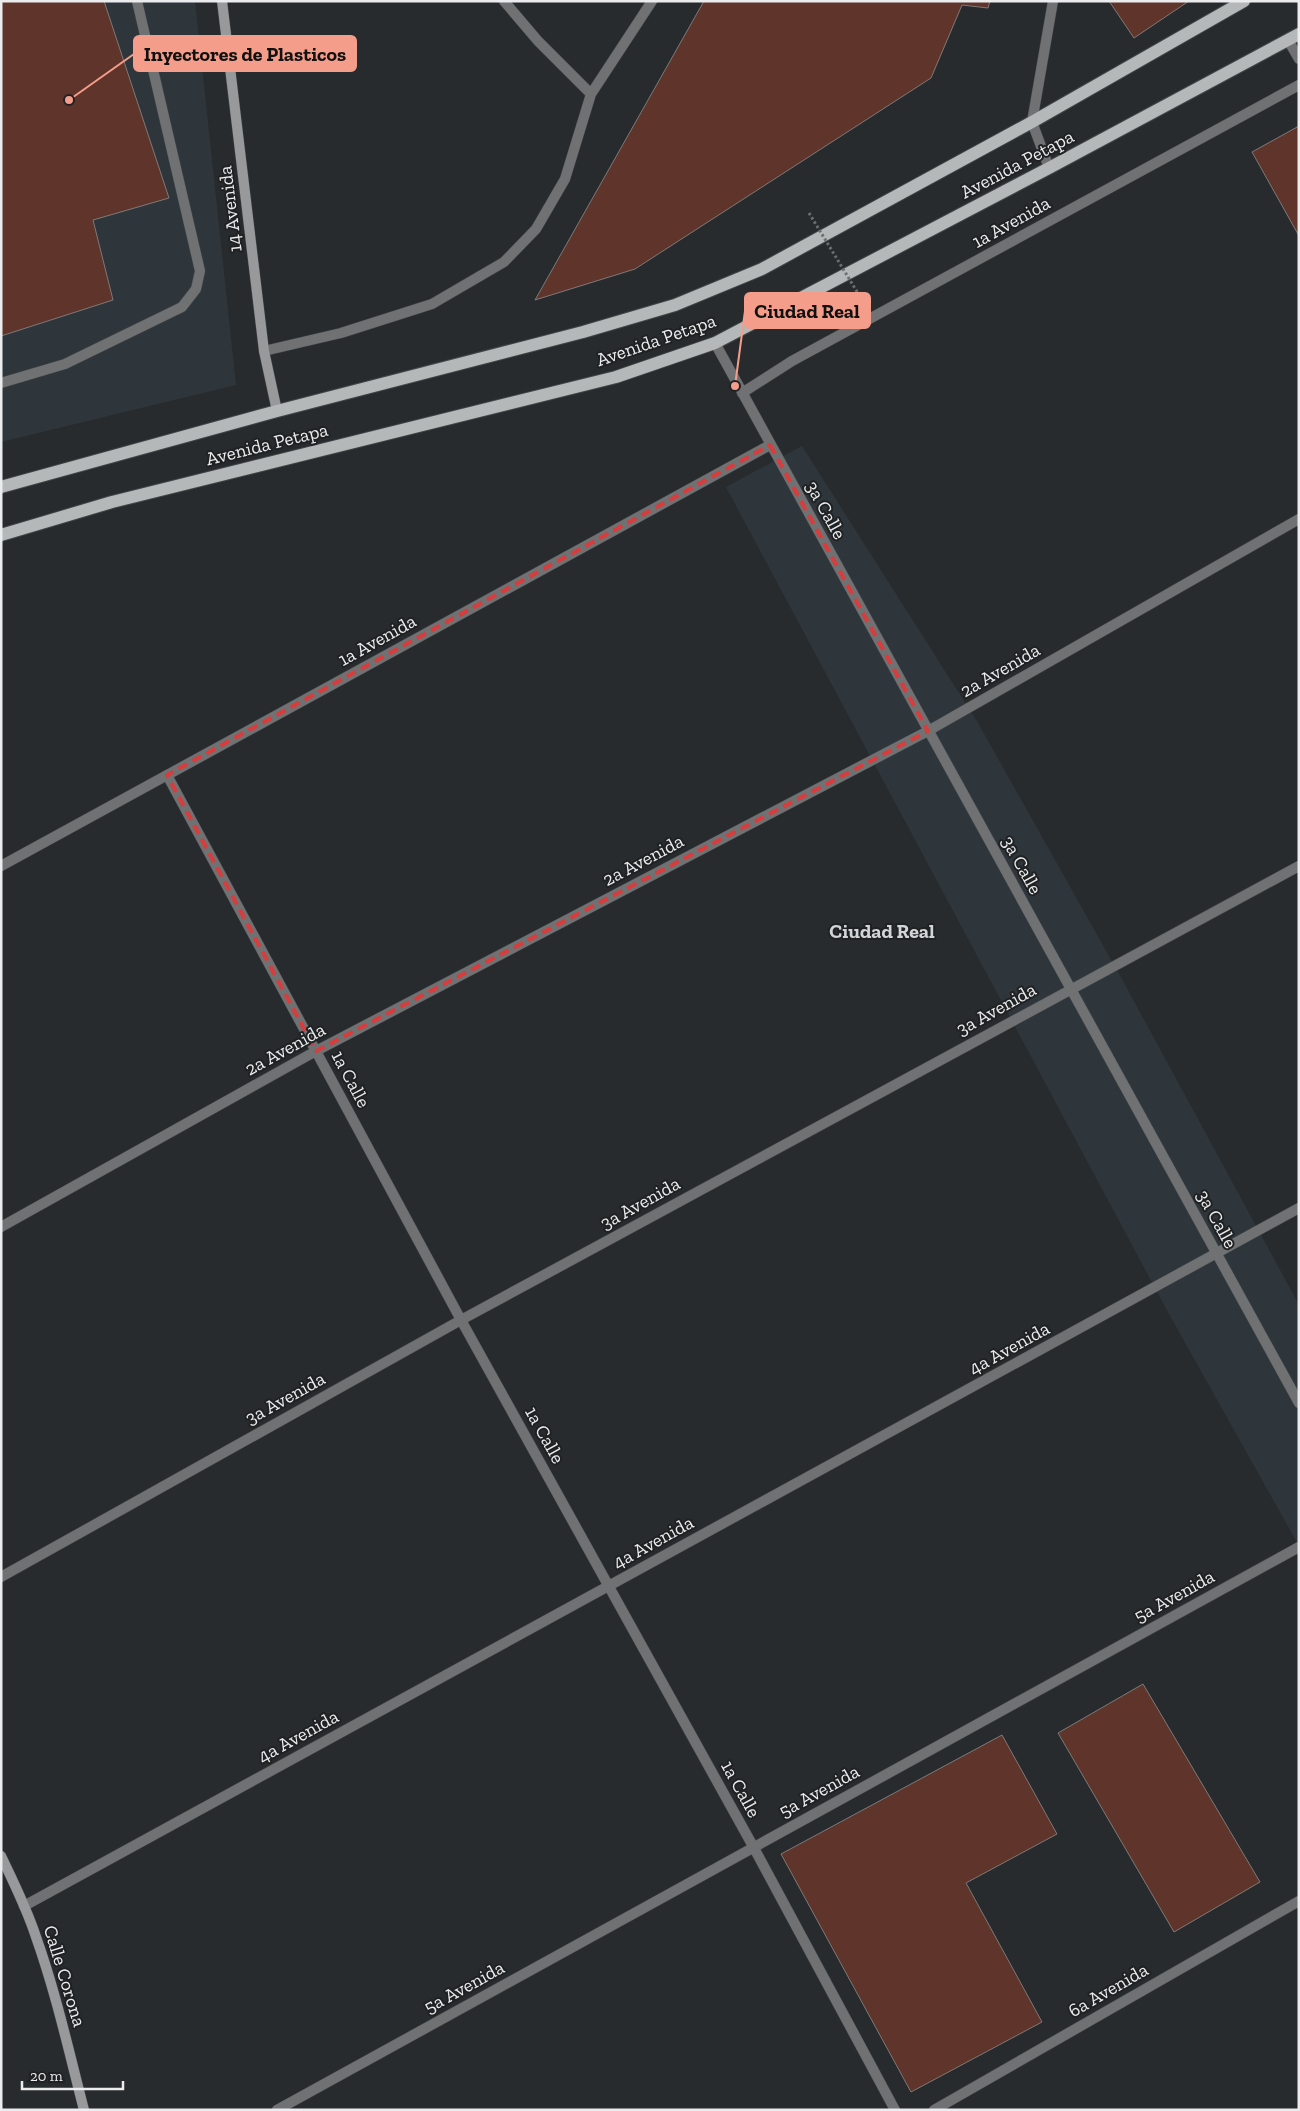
<svg xmlns="http://www.w3.org/2000/svg" width="1300" height="2111" font-family="'Zilla Slab',serif">
  <rect width="100%" height="100%" fill="#282b2d"/>
  <path fill="#2e363c" d="M1,1H195L236,385L1,442Z
    M802,446L978,723L1123,981L1299,1305V1546L1169,1314L726,487Z"/>
  <path fill="#5f342b" stroke="#7e7a79" d="M1,1H104L169,198L93,220L113,300L1,336Z
    M704,1H990L988,8L962,5L931,78L635,269L535,300Z
    M1109,1H1189L1134,38Z
    M1299,126V236L1252,152Z
    M1143,1684L1260,1882L1174,1932L1058,1733Z
    M1002,1735L1057,1834L966,1883L1042,2022L911,2092L781,1854Z"/>
  <g fill="none" stroke-linecap="round" stroke-linejoin="round">
    <g stroke="#434648" stroke-width="11">
      <path id="lane" d="M1049,168L1032,122L1053,1
        M1,383L65,364L182,307L196,289L200,271L137,1"/>
    </g>
    <g stroke="#434648" stroke-width="11">
      <path id="street" d="M1288,40L1299,59
        M591,94L652,1
        M715,343L1299,1403
        M264,351L341,333L432,304L504,262L536,229L565,179L591,94L538,41L504,1
        M742,393L792,361L1299,85
        M167,775L461,1320L754,1848L895,2110
        M1,866L770,445
        M1,1227L316,1051L928,731L1299,519
        M1,1577L461,1320L1299,866
        M24,1906L1299,1208
        M277,2110L1299,1547
        M934,2110L1299,1901"/>
    </g>
    <g stroke="#434648" stroke-width="11">
      <path id="secondary" d="M222,1L264,351L277,411
        M1,1856C14,1883 27,1909 36,1937C56,1993 69,2052 84,2110"/>
    </g>
    <g stroke="#434648" stroke-width="14">
      <path id="primary" d="M1,487L277,411L583,332L675,305L762,269L1032,122L1244,1
        M1,535L112,502L616,377L715,343L1049,168L1299,34"/>
    </g>
    <use href="#lane" stroke="#707172" stroke-width="10"/>
    <use href="#street" stroke="#707172" stroke-width="10"/>
    <use href="#secondary" stroke="#97999a" stroke-width="10"/>
    <use href="#primary" stroke="#b5b8b9" stroke-width="12"/>
    <path stroke="#6b6e70" stroke-width="3" stroke-dasharray="2.5 2.5" stroke-linecap="butt" d="M809,213L859,295"/>
  </g>
  <path fill="none" stroke="#d83c3c" stroke-width="4" stroke-dasharray="10 6" stroke-linejoin="round" d="M770,445L928,731L316,1051L167,775Z"/>
  <g text-anchor="middle" dominant-baseline="central" stroke-width="4" stroke-linejoin="round" paint-order="stroke">
    <g font-size="19" fill="#eaeced" stroke="#1f2123">
      <text transform="translate(1017 164) rotate(-28)">Avenida Petapa</text>
      <text transform="translate(230 209) rotate(-97)">14 Avenida</text>
      <text transform="translate(1011 222) rotate(-29)">1a Avenida</text>
      <text transform="translate(656 340) rotate(-19)">Avenida Petapa</text>
      <text transform="translate(267 444) rotate(-14)">Avenida Petapa</text>
      <text transform="translate(826 510) rotate(61)">3a Calle</text>
      <text transform="translate(377 640) rotate(-29)">1a Avenida</text>
      <text transform="translate(1000 670) rotate(-30)">2a Avenida</text>
      <text transform="translate(643 860) rotate(-28)">2a Avenida</text>
      <text transform="translate(1022 865) rotate(61)">3a Calle</text>
      <text transform="translate(996 1009) rotate(-29)">3a Avenida</text>
      <text transform="translate(285 1049) rotate(-29)">2a Avenida</text>
      <text transform="translate(351 1079) rotate(62)">1a Calle</text>
      <text transform="translate(640 1203) rotate(-29)">3a Avenida</text>
      <text transform="translate(1217 1219) rotate(61)">3a Calle</text>
      <text transform="translate(1009 1348) rotate(-29)">4a Avenida</text>
      <text transform="translate(285 1398) rotate(-29)">3a Avenida</text>
      <text transform="translate(545 1435) rotate(61)">1a Calle</text>
      <text transform="translate(653 1542) rotate(-29)">4a Avenida</text>
      <text transform="translate(1174 1596) rotate(-29)">5a Avenida</text>
      <text transform="translate(298 1736) rotate(-29)">4a Avenida</text>
      <text transform="translate(741 1789) rotate(61)">1a Calle</text>
      <text transform="translate(819 1791) rotate(-29)">5a Avenida</text>
      <text transform="translate(65 1976) rotate(73)">Calle Corona</text>
      <text transform="translate(464 1987) rotate(-29)">5a Avenida</text>
      <text transform="translate(1108 1990) rotate(-30)">6a Avenida</text>
    </g>
    <g font-size="20" font-weight="bold" fill="#d1d5d7" stroke="#1f2123">
      <text x="882" y="931">Ciudad Real</text>
    </g>
  </g>
  <path fill="none" stroke="#f49d8b" stroke-width="2" d="M69 100L134 54M735 386L745 311"/>
  <g fill="#f49d8b" stroke="#1f2123" stroke-width="2">
    <circle cx="69" cy="100" r="5"/>
    <circle cx="735" cy="386" r="5"/>
  </g>
  <g fill="#f49d8b" stroke="#f49d8b" stroke-width="2">
    <rect x="134" y="36" width="222" height="35" rx="5"/>
    <rect x="745" y="293" width="125" height="35" rx="5"/>
  </g>
  <g font-size="20" text-anchor="middle" font-weight="bold" fill="#111">
    <text x="245" y="61">Inyectores de Plasticos</text>
    <text x="807" y="318">Ciudad Real</text>
  </g>
  <rect width="1300" height="2111" fill="none" stroke="#eaeced" stroke-width="5"/>
  <path d="M22 2081v8h101v-8" fill="none" stroke="#eaeced" stroke-width="2.5"/>
  <text x="30" y="2081" font-size="15" fill="#eaeced" stroke="#1f2123" stroke-width="4" paint-order="stroke">20 m</text>
</svg>
